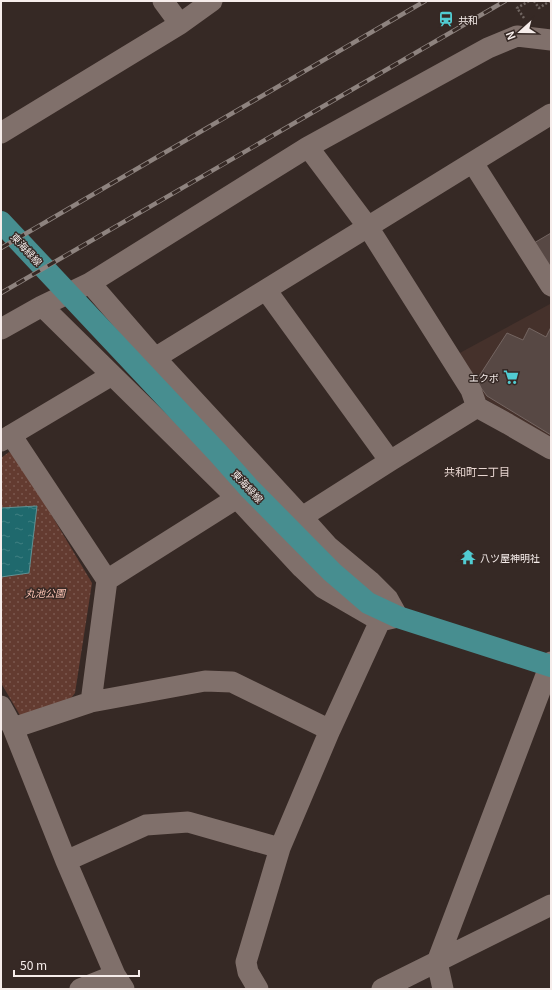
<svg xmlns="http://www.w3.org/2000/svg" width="552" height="990" font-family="Georgia,'Noto Sans JP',serif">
  <defs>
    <pattern id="park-dots" width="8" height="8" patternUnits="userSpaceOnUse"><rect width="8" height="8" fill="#633b30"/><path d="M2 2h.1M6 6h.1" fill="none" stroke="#7a584e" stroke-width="1.8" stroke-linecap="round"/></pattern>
    <pattern id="water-ripples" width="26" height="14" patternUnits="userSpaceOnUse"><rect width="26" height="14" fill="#1f696d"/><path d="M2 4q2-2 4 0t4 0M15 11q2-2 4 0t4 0" fill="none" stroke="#407f82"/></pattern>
  </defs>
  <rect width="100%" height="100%" fill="#362925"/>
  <path fill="#45312b" d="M550,304H551V438L484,398L456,355Z"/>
  <path fill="url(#park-dots)" d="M9,452L17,457L92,583L75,693L69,701L21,717L1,683V458Z"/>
  <path fill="url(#water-ripples)" stroke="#609193" d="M37,506L29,573L1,577V508Z"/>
  <path fill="#574844" stroke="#746561" d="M551,233V269L534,243Z
    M551,327V435L487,396L476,381L507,333L523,340L529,328L546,337Z"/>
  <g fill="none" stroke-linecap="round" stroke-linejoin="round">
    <path stroke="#706561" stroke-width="2.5" stroke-dasharray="2 2" stroke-linecap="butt" d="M534,1L539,8L550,1
      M524,18L517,8L529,1"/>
    <path stroke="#80706b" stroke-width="21" d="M163,1L180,24
      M1,133L180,24L212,1
      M308,147L368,227L471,390L477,407L508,424L551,449
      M473,163L551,286
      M266,290L390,461
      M42,306L237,498L302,568L323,588L380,621L398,617L388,599L370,581L328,546L302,517L155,358L90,283
      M1,329L42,306L90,283L308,147L488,48L517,36L551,40
      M155,358L551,114
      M11,435L107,580L91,702
      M1,441L112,375
      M302,517L390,461L477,407
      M107,580L237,498
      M1,706L13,728L66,861L115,975L124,989
      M13,728L91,702L205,681L232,682L330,730
      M66,861L146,825L188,822L280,848
      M80,989L115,975
      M258,989L248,972L246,962L280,848L330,730L380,621
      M382,989L551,905
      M443,989L437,962L551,662"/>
    <path stroke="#478e90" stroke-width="22" d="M1,222L218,453L249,488L332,572L368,603L398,617L551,666"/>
    <g stroke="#8e837f" stroke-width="4.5">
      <path id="rail" d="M1,248L425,1
        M1,293L505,1"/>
    </g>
    <use href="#rail" stroke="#362925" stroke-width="3" stroke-dasharray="9" stroke-linecap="butt"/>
  </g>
  <defs>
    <g id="station-bare" transform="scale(1.2)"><path d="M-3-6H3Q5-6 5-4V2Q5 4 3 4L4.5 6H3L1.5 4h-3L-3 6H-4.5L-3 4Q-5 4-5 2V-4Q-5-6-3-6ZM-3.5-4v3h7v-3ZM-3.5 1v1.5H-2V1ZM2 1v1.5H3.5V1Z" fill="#51ccd2" stroke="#362925" stroke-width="2.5" paint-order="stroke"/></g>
    <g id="supermarket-bare" transform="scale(1.2)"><path d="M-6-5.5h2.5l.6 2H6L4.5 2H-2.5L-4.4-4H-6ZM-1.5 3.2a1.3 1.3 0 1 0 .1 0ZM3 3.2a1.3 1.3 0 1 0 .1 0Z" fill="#51ccd2" stroke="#362925" stroke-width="2.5" paint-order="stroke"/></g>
    <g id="temple-bare" transform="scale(1.2)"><path d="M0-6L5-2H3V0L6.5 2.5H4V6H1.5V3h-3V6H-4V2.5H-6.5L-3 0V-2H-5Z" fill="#51ccd2" stroke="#362925" stroke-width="2.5" paint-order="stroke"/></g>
  </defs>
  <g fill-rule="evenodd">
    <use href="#station-bare" x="446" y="19"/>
    <use href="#supermarket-bare" x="511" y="377"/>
    <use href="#temple-bare" x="468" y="557"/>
  </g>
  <g text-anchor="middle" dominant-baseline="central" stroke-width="3" stroke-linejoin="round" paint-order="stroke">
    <g font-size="10" fill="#f6edeb" stroke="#362925" text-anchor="start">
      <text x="458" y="19">共和</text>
      <text x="499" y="377" text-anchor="end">エクボ</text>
      <text x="480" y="557">八ツ屋神明社</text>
    </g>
    <g font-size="10" fill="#f6edeb" stroke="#362925">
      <text transform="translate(27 249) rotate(47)">東海緑線</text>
      <text transform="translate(248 486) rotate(47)">東海緑線</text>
    </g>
    <g font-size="10" font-style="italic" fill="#fec4b4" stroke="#362925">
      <text x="45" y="592">丸池公園</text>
    </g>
    <g font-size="11" fill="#e8d6d1" stroke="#362925">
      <text x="477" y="471">共和町二丁目</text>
    </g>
  </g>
  <rect width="552" height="990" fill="none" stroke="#f6edeb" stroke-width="4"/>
  <g transform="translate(520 32) rotate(249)" stroke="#362925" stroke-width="3" paint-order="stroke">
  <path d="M0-3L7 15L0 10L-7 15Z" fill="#f6edeb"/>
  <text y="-6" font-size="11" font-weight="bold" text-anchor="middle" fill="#f6edeb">N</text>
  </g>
  <path d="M14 970v6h125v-6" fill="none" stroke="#f6edeb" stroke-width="2"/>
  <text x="20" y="970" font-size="12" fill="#f6edeb" stroke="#362925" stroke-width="3" paint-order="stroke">50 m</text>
</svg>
